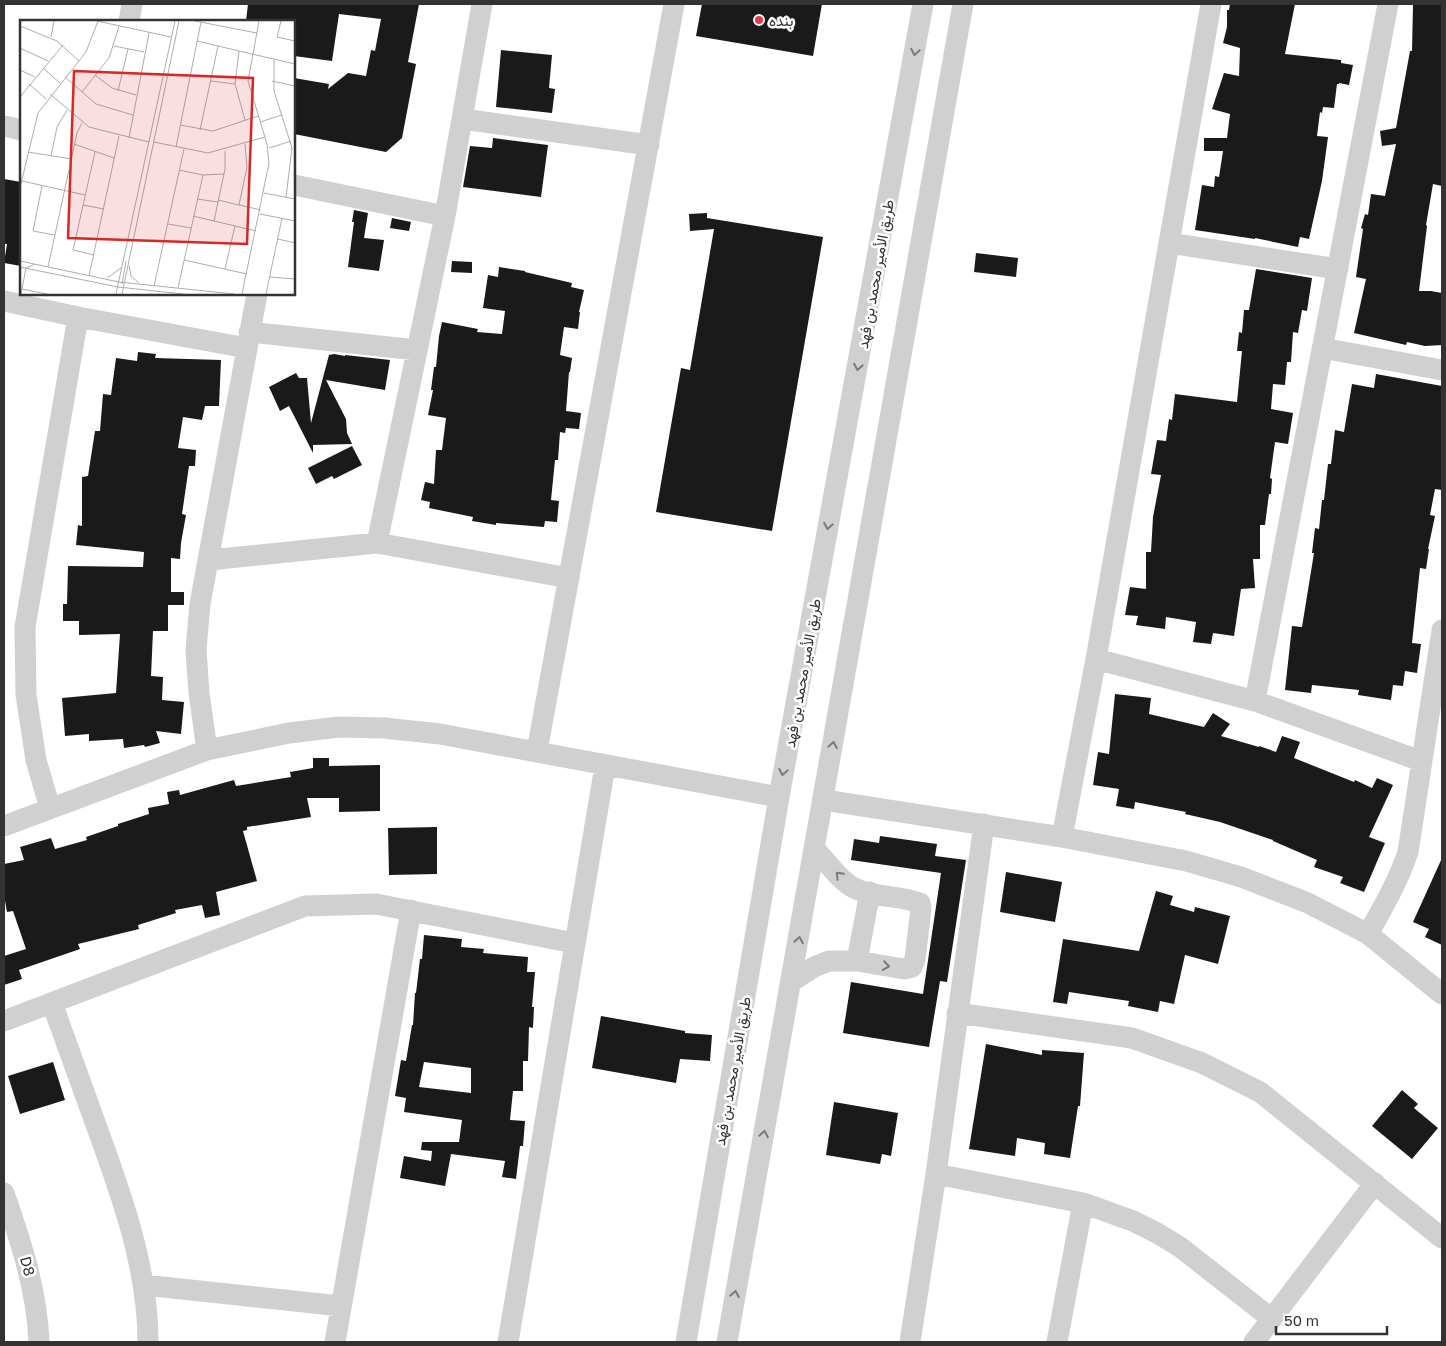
<svg xmlns="http://www.w3.org/2000/svg" width="1446" height="1346" font-family="'Golos Text',Vazirmatn,sans-serif">
  <rect width="100%" height="100%" fill="#fff"/>
  <path fill="#1a1a1a" fill-rule="evenodd" d="M248,4H419L408,62L416,64L402,138L386,152L294,134V78L329,84L328,89L348,73L366,76L371,50L375,51L381,19L339,14L332,61L294,56V21H246Z
    M702,4H822L813,56L696,36Z
    M1230,4H1295L1285,54L1341,60V63L1353,65L1349,85L1339,83V84H1337L1334,108L1323,107L1322,113L1320,112L1317,136L1328,137L1322,181L1309,239L1300,237L1298,247L1255,238V239L1195,230L1202,185L1214,187L1215,176L1219,177L1223,151H1204V138H1227L1230,114L1212,109L1224,73L1239,76L1240,48L1223,43L1227,27V10H1229Z
    M1413,4H1442V186L1433,184L1426,225L1427,226L1419,291H1431L1442,293V345L1425,346L1407,342L1406,345L1354,333L1366,279L1356,277L1363,229L1361,228L1365,214L1368,215L1371,194L1385,196L1396,144L1382,146L1380,131L1396,128L1410,51H1412Z
    M501,50L552,55L549,88L555,89L552,113L496,107Z
    M493,138L548,145L541,197L463,187L470,146L492,148Z
    M4,179L21,182V266L4,263L7,244H4Z
    M354,210L368,213L364,238L384,240L379,271L348,267L354,222H352Z
    M707,213V218L823,237L772,531L656,512L681,368L690,370L714,229L690,231L689,214Z
    M392,218L411,222L409,231L390,228Z
    M976,253L1018,258L1016,277L974,272Z
    M452,261L472,262V273L451,272Z
    M499,267L525,271V272L572,283L571,287L584,290L579,312H580L578,329L564,327L560,355L572,358L570,372H569L566,411L581,413L579,429L566,428L565,433L560,432L558,460H555L551,500L559,501L557,522L545,521L544,527L496,523V525L472,521L473,517L429,508L430,502L421,500L425,482L434,484L436,450H442L446,418L428,415L433,390H431L434,367H436L439,336L442,322L478,329L477,332L502,334L505,311L483,308L488,275L498,277Z
    M1256,269L1312,278L1307,311L1302,310L1298,333L1293,332L1291,362H1287L1285,385L1273,384L1271,409L1293,413L1288,444L1275,442L1270,478L1272,479L1271,494H1269L1265,525H1260V559H1253L1255,588L1241,589L1234,636L1213,633L1211,644L1193,642L1196,622L1166,617L1165,629L1136,625L1138,616L1125,615L1130,587L1146,589V552H1151L1153,517L1161,475L1151,474L1157,440L1166,441L1169,419L1172,420L1175,394L1237,402L1242,351H1237L1239,332L1242,333L1244,310H1249Z
    M138,352L156,354L155,358L221,360L219,406H205L202,420L183,417L178,448L196,450L195,466H189L182,514L186,515L181,543L180,559L171,558V592H184V605H168V631H153L151,676L163,677L162,700L184,702L181,734L156,731L160,743L145,747L144,745L124,748L123,739L89,741V734L65,736L62,698L116,693L120,634L79,635V621H63V604H67L68,566L143,567L144,552L76,545L78,525L82,526V477L88,476L95,431H100L103,394L111,395L116,358L137,361Z
    M334,354L345,356V355L390,360L385,390L326,380L346,419L347,433L352,444L313,445V453L289,406L280,411L269,387L296,373L299,378H307L311,423L329,355Z
    M1376,374L1442,386V490L1435,489L1430,515L1435,516L1428,549H1429L1426,569L1420,568L1412,643L1421,644L1417,673L1405,671L1403,686L1393,685L1391,700L1358,695L1359,690L1312,685L1311,693L1285,690L1292,626L1302,627L1314,553H1312L1315,528L1319,529L1322,500H1324L1328,464H1331L1335,430L1344,432L1352,384L1374,388Z
    M352,446L362,465L334,479L332,476L316,484L308,468Z
    M1115,694L1151,698L1149,714L1204,727L1213,713L1230,724L1221,736L1259,747V746L1276,752L1282,736L1300,742L1294,758L1354,782L1355,780L1372,788L1377,778L1393,785L1369,837L1385,843L1364,892L1340,883L1343,877L1314,867L1317,860L1273,841V840L1220,822L1185,814L1186,812L1135,802L1134,809L1116,806L1119,789L1093,785L1098,752L1109,754Z
    M313,758H329V766L380,765V811L339,812V798H307L311,817L247,827V830L243,831L257,881L216,892L220,915L205,918L202,905L175,910L176,913L138,925L139,929L78,944L80,949L19,970L22,979L4,985V956L26,949L13,911L7,912L4,895V864L24,860L20,847L51,838L55,849L87,840L86,837L118,826V824L149,814L148,808L169,804L167,792L179,790L180,795L234,780L236,786L291,777L290,772L313,768Z
    M437,827V874L389,875L388,828Z
    M880,836L937,844L935,856L966,860L947,982L940,981L929,1047L843,1033L851,982L923,994L941,873L851,860L854,839L879,843Z
    M1442,858V945L1425,937L1429,929L1413,922Z
    M1006,872L1062,882L1055,922L1000,912Z
    M1156,891L1173,896L1170,905L1194,912L1195,907L1230,916L1218,964L1185,955L1174,1004L1160,1001L1158,1012L1128,1006L1129,1001L1069,992L1067,1004L1053,1002L1063,939L1139,951Z
    M424,935L462,939L461,947L484,949L483,953L528,957L527,972H535L532,1007H534L533,1028L529,1027L528,1061H523V1091H513L510,1120L525,1121L523,1146H520L516,1179L502,1177L505,1161L451,1154L445,1186L400,1178L404,1156L431,1161L432,1151L421,1150L422,1142H459L462,1120L404,1112L406,1098L395,1096L401,1060L406,1061L412,1025H413L415,993H416L420,959H422ZM424,1062L471,1068V1093L419,1087Z
    M601,1016L685,1031V1033L712,1035L710,1061L680,1059L676,1083L592,1068Z
    M986,1044L1042,1055V1050L1084,1053L1080,1106H1078L1070,1158L1044,1154L1045,1143L1017,1138L1015,1156L969,1149Z
    M53,1062L65,1100L20,1114L8,1076Z
    M1402,1090L1418,1104L1414,1108L1438,1128L1412,1159L1372,1126Z
    M834,1102L898,1113L891,1156L882,1154L880,1164L826,1155Z"/>
  <g fill="none" stroke-linecap="round" stroke-linejoin="round">
    <path stroke="#d0d0d0" stroke-width="21" d="M129,21L132,4
      M462,119L649,145
      M4,126L21,130
      M294,185L445,216
      M1169,243L1338,269
      M4,301L78,317
      M249,332L417,350
      M1322,348L1442,370
      M377,543L445,216L482,4
      M209,560L377,543L569,578
      M1096,659L1255,701L1421,761
      M1255,701L1388,4
      M207,750L199,693L196,650L200,604L257,294
      M537,751L674,4
      M824,800L1062,837L1186,861L1241,877L1308,903L1368,934L1442,994
      M50,808L36,760L26,695L25,627L78,317L247,348
      M4,826L207,750L241,743L289,733L339,727L384,728L440,734L779,797
      M1062,837L1096,659L1211,4
      M1368,934C1383,907 1398,882 1408,852L1442,630
      M857,961L870,892
      M791,982L814,967L829,961H857L904,969L912,967L915,959L921,909L920,903C899,895 874,898 854,888C840,881 826,861 815,849
      M52,1003C68,1047 84,1091 100,1136C124,1202 148,1271 148,1342
      M957,1013L1132,1038L1202,1063L1260,1092L1442,1238
      M4,1021L305,906L376,904L574,943
      M936,1174L1083,1203L1133,1221L1157,1233L1180,1247L1272,1319
      M4,1193C21,1242 37,1290 39,1342
      M144,1285L341,1306
      M335,1342L411,910
      M508,1342L605,766
      M686,1342L779,797L923,4
      M727,1342L963,4
      M910,1342L936,1174L984,824
      M1057,1342L1083,1203
      M1254,1342L1375,1183"/>
  </g>
  <defs><path id="oneway-chevron" d="M-2-3.5L2.5 0L-2 3.5" fill="none" stroke-width="1.6" stroke-linecap="round" stroke-linejoin="round" transform="scale(1.25)"/></defs>
  <g stroke="#7a7a7a">
    <use href="#oneway-chevron" transform="translate(915 52) rotate(100)"/>
    <use href="#oneway-chevron" transform="translate(858 367) rotate(100)"/>
    <use href="#oneway-chevron" transform="translate(828 526) rotate(100)"/>
    <use href="#oneway-chevron" transform="translate(833 745) rotate(-80)"/>
    <use href="#oneway-chevron" transform="translate(783 772) rotate(100)"/>
    <use href="#oneway-chevron" transform="translate(839 875) rotate(-134)"/>
    <use href="#oneway-chevron" transform="translate(799 940) rotate(-80)"/>
    <use href="#oneway-chevron" transform="translate(886 966) rotate(9)"/>
    <use href="#oneway-chevron" transform="translate(764 1134) rotate(-80)"/>
    <use href="#oneway-chevron" transform="translate(735 1294) rotate(-80)"/>
  </g>
  <circle fill="#e63946" stroke="#fff" stroke-width="2" cx="759" cy="20" r="5"/>
  <g text-anchor="middle" dominant-baseline="central" stroke-width="5" stroke-linejoin="round" paint-order="stroke">
    <g font-size="15" fill="#333" stroke="#fff" text-anchor="start">
      <text x="769" y="20">بنده</text>
    </g>
    <g font-size="15" fill="#333" stroke="#fff">
      <text transform="translate(875 274) rotate(-80)">طريق الأمير محمد بن فهد</text>
      <text transform="translate(802 673) rotate(-80)">طريق الأمير محمد بن فهد</text>
      <text transform="translate(732 1071) rotate(-80)">طريق الأمير محمد بن فهد</text>
      <text transform="translate(28 1266) rotate(75)">D8</text>
    </g>
  </g>
  <g transform="translate(20 20)">
    <rect width="275" height="275" fill="#fff"/>
    <path fill="none" stroke="#adadad" stroke-width="1" d="M77,1L151,17M175,1L237,13M261,1L257,17L275,21M0,6L37,21L59,41M31,17L34,1M177,21L219,31L215,64L225,100M94,26L124,32M0,28L28,41M219,31L275,44M254,39V71L272,128L266,177M23,48L40,63M0,50L15,57M75,55L92,68L116,75M45,57L76,84L113,95M191,61L215,64M252,61L275,66M9,64L26,79M98,71L108,29M62,72L89,38L99,6M30,74L69,107L129,122M0,77L43,25M240,102L262,95M160,105L193,111L238,96M180,110L198,26M109,118L129,13M134,122L188,133L245,117M54,124L94,138M156,127L181,2M249,128L271,121M8,132L52,139M31,136L37,107L47,90M159,150L183,155L204,154M2,161L65,175M22,166L13,211L35,215M0,168L18,93L66,32L78,1M244,173L275,179M177,179L198,182M198,180L219,185L227,147L225,124M63,185L84,189M219,185L241,190M240,194L275,201M173,196L236,211M194,201L205,149V131M148,204L171,208M258,219L275,223M74,235L53,230L75,132M164,240L227,254M0,241L99,262L214,274M109,246L111,256L119,263M0,247L98,267L163,274M28,247L57,113L62,103M205,249L215,206M69,256L99,116M249,257L275,259M87,258L101,248M102,264L106,241M134,266L164,129M158,268L183,155M2,269L27,274M1,274L6,248L15,244M96,274L155,1M102,274L159,1M222,274L249,143L247,124L228,61L239,1M246,274L262,198"/>
    <path fill="#d62828" fill-opacity="0.15" stroke="#d62828" stroke-width="2.5" d="M54,51L233,58L227,224L48,218Z"/>
    <rect width="275" height="275" fill="none" stroke="#333" stroke-width="2.5"/>
  </g>
  <rect width="1446" height="1346" fill="none" stroke="#333333" stroke-width="10"/>
  <path d="M1276 1326v8h111v-8" fill="none" stroke="#333333" stroke-width="2.5"/>
  <text x="1284" y="1326" font-size="15" fill="#333333" stroke="#ffffff" stroke-width="4" paint-order="stroke">50 m</text>
</svg>
